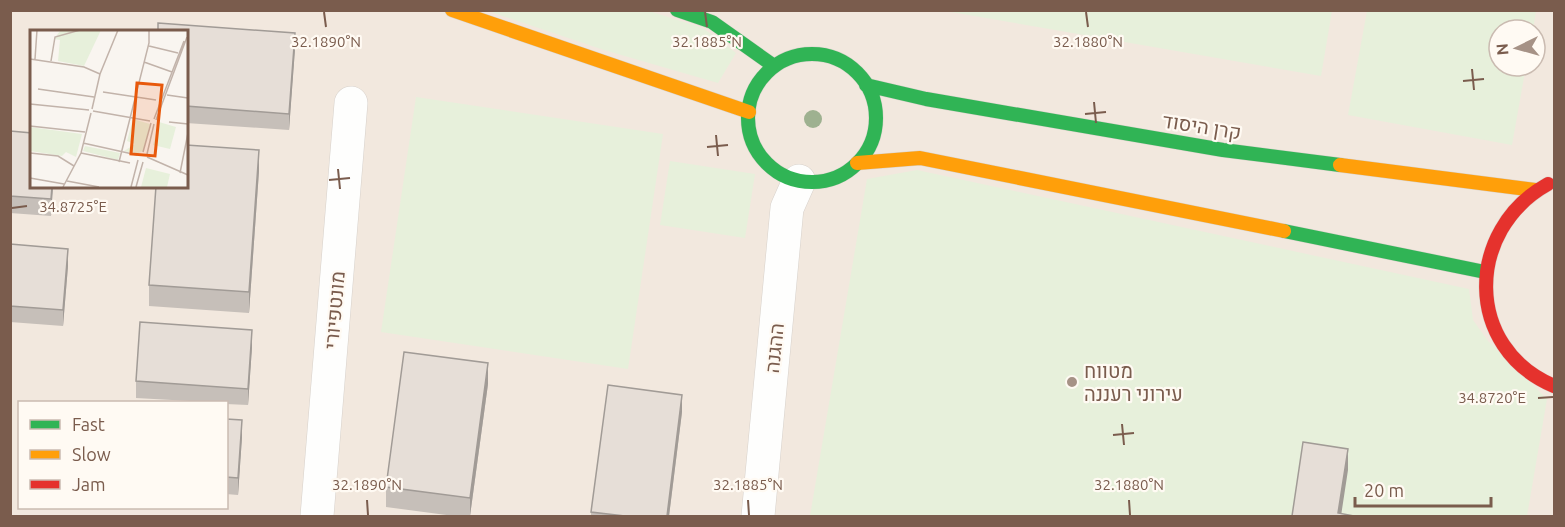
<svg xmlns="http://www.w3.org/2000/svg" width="1565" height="527" font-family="Ubuntu,Heebo,sans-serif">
  <rect width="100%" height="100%" fill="#f9f5f0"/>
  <path fill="#f2e8de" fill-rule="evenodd" d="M11,11H1554V516H11ZM1499,30H1535V66H1499ZM32,32H186V186H32ZM20,402H226V508H20Z"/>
  <path fill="#e7f0db" d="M488,11H649L703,28L736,53L718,83L604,50Z
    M945,11L1332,10V11L1321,76Z
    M1367,11H1536L1533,30H1499V66H1526L1512,145L1348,115Z
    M416,97L663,134L628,369L381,332Z
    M670,161L755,174L745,238L660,225Z
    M917,170L1469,289L1473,320L1488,341L1547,399L1527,516H810L867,179Z"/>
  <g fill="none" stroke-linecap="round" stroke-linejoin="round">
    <g stroke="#d7d1cb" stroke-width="34">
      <path id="street" d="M317,516L351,103
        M758,516L787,208L799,181"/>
    </g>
    <g stroke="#d9d2cb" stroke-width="15">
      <path id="fast" d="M677,10L712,22L774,66
        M748 118a64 64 0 1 1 128 0a64 64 0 1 1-128 0Z
        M866,85L926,99L1223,150L1340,165
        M1284,231L1485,272"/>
    </g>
    <g stroke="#d9d2cb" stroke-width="15">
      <path id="slow" d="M452,10L749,112
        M857,163L920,158L1284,231
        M1340,165L1535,190"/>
    </g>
    <g stroke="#d9d2cb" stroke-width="15">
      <path id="jam" d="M1548,184C1465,230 1464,348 1554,386"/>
    </g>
    <use href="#street" stroke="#fefefd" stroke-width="33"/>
    <use href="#fast" stroke="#30b455" stroke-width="14"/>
    <use href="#slow" stroke="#ff9f0a" stroke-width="14"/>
    <use href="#jam" stroke="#e5322d" stroke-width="14"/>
  </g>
  <circle fill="#9eb190" cx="813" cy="119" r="9"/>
  <path fill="#c6bfb9" d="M186,32L295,49L289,130L186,123Z
    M10,131L32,186H53L51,216L10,213Z
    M259,171L249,313L149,306V285Z
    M10,244L68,266L63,326L10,322Z
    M252,347L248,405L226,404V402H208L136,398V381Z
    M488,384L470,516H454L386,507V487Z
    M682,412L669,516H591V512Z
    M226,419L242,437L238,495L226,494Z"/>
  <path fill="#a19b96" d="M295,33V49L289,130V114Z
    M259,150V171L249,313V292Z
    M52,186H53L51,216V199Z
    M68,249V266L63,326V310Z
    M252,330V347L248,405V389Z
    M488,363V384L470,516V498Z
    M682,395V412L669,516H667Z
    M242,420V437L238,495V478Z
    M1348,449V470L1341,516L1338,513Z"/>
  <path fill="#e6ded7" stroke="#a19b96" stroke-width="1.5" d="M158,23L295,33L289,114L186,106V32H158Z
    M10,131L32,133V186H52L51,199L10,196Z
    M186,145L259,150L249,292L149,285L156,186H186Z
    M10,244L68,249L63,310L10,306Z
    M140,322L252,330L248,389L136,381Z
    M404,352L488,363L470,498L386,487Z
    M608,385L682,395L667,516H625L591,512Z
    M226,419L242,420L238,478L226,477Z
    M1303,442L1348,449L1338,513L1354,516H1292Z"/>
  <path fill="none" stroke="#7a5c4d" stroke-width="2" d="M324,12L326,27M705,12L707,27M1086,12L1088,27M1472,69L1474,90M1463,81L1484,79M1094,102L1096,123M1085,114L1106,112M716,135L718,156M707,147L728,145M338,169L340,189M329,180L350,178M12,208L27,206M1538,398L1553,397M1122,424L1124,445M1113,435L1134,433M367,500L368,515M748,500L749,515M1129,500L1130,515"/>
  <circle fill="#a69286" stroke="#fffaf3" stroke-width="2" cx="1072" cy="382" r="6"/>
  <g text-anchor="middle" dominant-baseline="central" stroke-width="4.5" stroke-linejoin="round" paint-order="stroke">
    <g font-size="20" fill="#7a5c4d" stroke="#fffaf3">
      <text transform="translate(1202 126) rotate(9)">קרן היסוד</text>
      <text transform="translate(334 310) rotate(-85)">מונטפיורי</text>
      <text transform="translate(774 348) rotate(-84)">ההגנה</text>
    </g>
    <g font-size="20" fill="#7a5c4d" stroke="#fffaf3" text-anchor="start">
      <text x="1084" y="370">מטווח<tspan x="1084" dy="23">עירוני רעננה</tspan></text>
    </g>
  </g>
  <g transform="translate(30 30)">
    <rect width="158" height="158" fill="#f9f5f0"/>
    <path d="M71,0L54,36L28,31L30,10L24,9L30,1ZM103,89L120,94L113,121L107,124L94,121L105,114L97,111ZM129,92L146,97L140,119L123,115ZM0,97L52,104L46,127L36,122L32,126L0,121ZM55,116L90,123L88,130L53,121ZM116,138L140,144L137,157H111Z" fill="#e7f0db"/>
    <path fill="none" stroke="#c2b3aa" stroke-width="1.5" d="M119,16L148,23M0,29L54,37L70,44M5,29L7,0M21,31L25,7L50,0M114,32L142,42M8,59L64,67M73,62L126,70M137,65L158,68M0,74L59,80M62,79L70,44L88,0M63,81L120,91M124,89L154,11M126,90L157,7M139,92L158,94M0,96L55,102M53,113L107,125M113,122L121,93M0,123L28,126L44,136M51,123L100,133M117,124L124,94M117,127L158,145M89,132L119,13V0M150,143L158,103M0,148L34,154M37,151L69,157M33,157L51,123L61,83M101,157L108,130M106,157L113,132"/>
    <path fill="#e8590c" fill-opacity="0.15" stroke="#e8590c" stroke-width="3" d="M107,53L132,55L125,126L101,124Z"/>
    <rect width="158" height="158" fill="none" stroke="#7a5c4d" stroke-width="3"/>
  </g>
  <g font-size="15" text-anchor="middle" fill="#7a5c4d" stroke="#fffaf3" stroke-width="4.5" stroke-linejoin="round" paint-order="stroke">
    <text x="326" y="47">32.1890°N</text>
    <text x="707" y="47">32.1885°N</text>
    <text x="1088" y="47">32.1880°N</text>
    <text x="73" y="212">34.8725°E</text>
    <text x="1492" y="403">34.8720°E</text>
    <text x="367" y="490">32.1890°N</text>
    <text x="748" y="490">32.1885°N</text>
    <text x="1129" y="490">32.1880°N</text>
  </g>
  <rect width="1565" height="527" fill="none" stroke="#7a5c4d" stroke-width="24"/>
  <rect x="18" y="401" width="210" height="108" fill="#fffaf3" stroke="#cabbb1" stroke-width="1.5"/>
  <rect x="30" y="420" width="30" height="9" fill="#30b455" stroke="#cabbb1" stroke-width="1.5"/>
  <text x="72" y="431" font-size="18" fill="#7a5c4d">Fast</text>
  <rect x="30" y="450" width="30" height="9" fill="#ff9f0a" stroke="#cabbb1" stroke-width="1.5"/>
  <text x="72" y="461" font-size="18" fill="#7a5c4d">Slow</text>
  <rect x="30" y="480" width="30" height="9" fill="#e5322d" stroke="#cabbb1" stroke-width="1.5"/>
  <text x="72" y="491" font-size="18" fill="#7a5c4d">Jam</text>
  <g transform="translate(1517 48) rotate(265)"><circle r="28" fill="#fffaf3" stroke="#cabbb1" stroke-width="1.5"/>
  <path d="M0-4.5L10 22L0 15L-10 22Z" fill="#a69286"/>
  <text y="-9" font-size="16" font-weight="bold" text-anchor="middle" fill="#7a5c4d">N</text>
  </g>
  <path d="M1355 497v9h136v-9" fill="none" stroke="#7a5c4d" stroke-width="3"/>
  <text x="1364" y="497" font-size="18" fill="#7a5c4d" stroke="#fffaf3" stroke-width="4.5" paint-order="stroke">20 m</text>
</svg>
